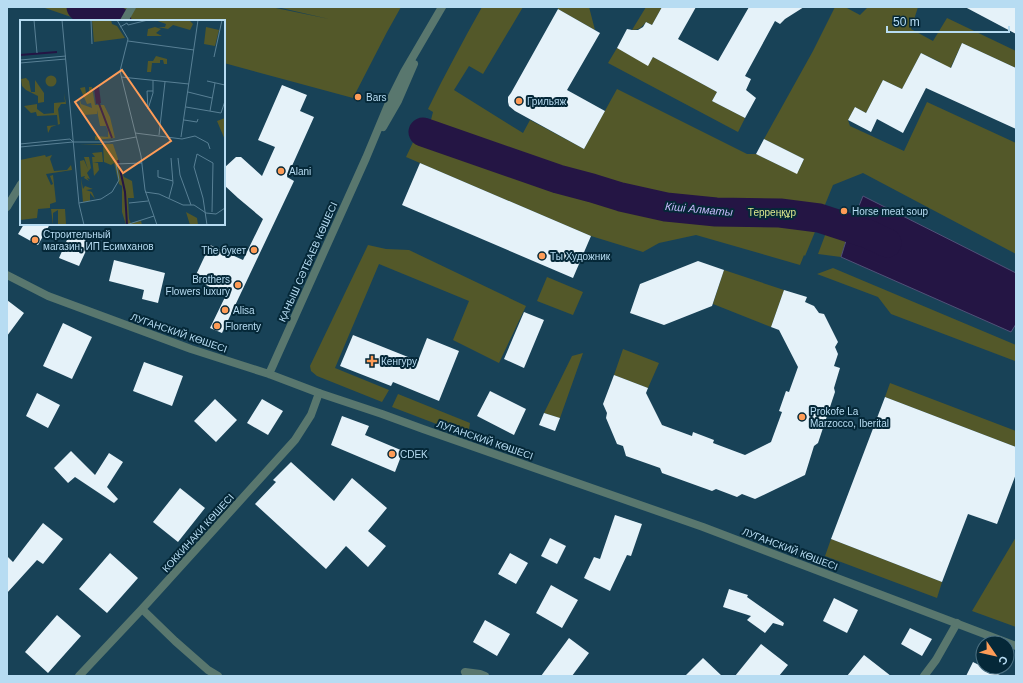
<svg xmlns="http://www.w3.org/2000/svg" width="1023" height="683" font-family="Helvetica,sans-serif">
  <rect width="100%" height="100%" fill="#184257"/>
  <path fill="#535829" d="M42,7H271L329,19L277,7H401L387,32L353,98L224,63V21H83Z
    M482,7H523L483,74L469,66L454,90L523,133L530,120L584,149L617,89L747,154H756L791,171L798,172L804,159L764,139L813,51L835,7H845L860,15L868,7H918L911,29L933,41L947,18L1016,51V68L962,43L943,84L940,62L921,53L902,89L883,80L866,113L855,107L848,120L850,126L904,151L927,102L1016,143V254L863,173L833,185L816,227H817L805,256L804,255L800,265L696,235L659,243L643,252L591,236L406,157L416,136L426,139L433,112L428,109C445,74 463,41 482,7Z
    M558,7H589L595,30L558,9Z
    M646,7H662L652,25L646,22C642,27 639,30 632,30Z
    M617,48L648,65L653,57L717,92L712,101L745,118L738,132L608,63Z
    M827,230L847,237L841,257L818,254Z
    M368,245L386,249L409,250L526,306L499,363L453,340L469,301L379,264L335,368L389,390L382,402L317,376L311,371L310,366Z
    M833,268L1016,345V358L1015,361L891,314L878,297L817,274Z
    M724,270L784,290L771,327L713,304Z
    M547,277L583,292L573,315L537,301Z
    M623,349L659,363L648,388L614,375Z
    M583,353L560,418L544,413L572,356Z
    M890,383L1016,431V447L885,397Z
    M398,394L470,423L468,436L392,407Z
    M1016,537V627L972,611Z
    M831,539L942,582L937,598L825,556Z"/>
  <path fill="#241544" stroke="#505178" d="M863,196L1016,273V324L1011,332L841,257L850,228Z"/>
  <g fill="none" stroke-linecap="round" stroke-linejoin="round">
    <path stroke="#241544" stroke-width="29" d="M81,7L117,21
      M423,132L558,179L592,188L621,197L666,207L716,212L780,213L819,218L868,234L887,243"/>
  </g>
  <path fill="#e5f2f9" d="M662,7H696L678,39L718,61L749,7H804L785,19L780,24L775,21L745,76L751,79L746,90L756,98L745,118L712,101L717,92L653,57L648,66L617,48L627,29L632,30H638L643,27L646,22L652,25Z
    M965,7H1016V34Z
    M558,9L600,33L567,90L605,111L584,149L515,111L509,106L508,102V97L511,93Z
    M962,43L1016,68V129L926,88L903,133L877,119L871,132L848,120L855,107L866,113L883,80L902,89L921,53L951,68Z
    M282,85L307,95L300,111L314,117L287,177L294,181L222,333L210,328L226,295L194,279L210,245L243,260L263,219L238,198L224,185V168L236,157H241L262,176L275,147L258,140Z
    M764,139L804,159L797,174L756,154Z
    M420,163L591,236L573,278L402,205Z
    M24,224H50L38,245L18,234Z
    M70,233L90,242L79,266L59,258Z
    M114,260L165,273L158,303L142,299L144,290L109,281Z
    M698,261L724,270L712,306L664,325L630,313L640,284Z
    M784,290L807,297L805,302L814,306L819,313L824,314L838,342L835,347L838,354L834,366L840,368L834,388L835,392L818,443L814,446L805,475L755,499L742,494L737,497L716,489L712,491L662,473L660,468L626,456L623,446L617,444L606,418L607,413L603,404L614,375L648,388L646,393L662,425L692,436L693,432L714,440L713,443L745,455L771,442L782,412L779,411L786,391L789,392L798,367L779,330L771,327Z
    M7,300L24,313L7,336Z
    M524,312L544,320L524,368L504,359Z
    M63,323L92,337L72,379L43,366Z
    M353,335L418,361L427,338L459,351L439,401L393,382L391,386L340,366Z
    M144,362L183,376L172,406L133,391Z
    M490,391L526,409L514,435L477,416Z
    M37,393L60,405L48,428L26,416Z
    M885,397L1016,447V474L997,524L968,514L942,582L831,539Z
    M215,399L237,420L216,442L194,421Z
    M262,399L283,411L268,435L247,423Z
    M544,413L560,418L555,431L539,425Z
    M342,416L369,426L365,435L403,451L395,472L331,445Z
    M71,451L95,475L109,453L123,462L107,487L118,499L114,503L75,477L68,483L54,468Z
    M291,462L334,501L352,478L387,508L368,531L386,546L368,567L346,546L326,569L255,504L276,482L273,480Z
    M180,488L205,508L178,542L153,522Z
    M615,515L642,524L631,556L627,555L610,591L584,578L594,557L600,559Z
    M43,523L63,539L43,564L37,560L7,593V556L13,562Z
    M550,538L566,546L557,564L541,556Z
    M110,553L138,578L107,613L79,589Z
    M510,553L528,563L516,584L498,574Z
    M551,585L578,600L562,628L536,613Z
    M729,589L748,595L747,597L784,623L783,626L773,623L765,633L747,620L751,616L723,607Z
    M834,598L858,610L847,633L823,621Z
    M57,615L81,636L48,673L25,652Z
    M485,620L510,634L497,656L473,642Z
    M910,628L932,639L922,656L901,644Z
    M569,638L589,653L572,676H541Z
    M761,644L788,665L779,676H735Z
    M864,655L891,676H847Z
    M703,658L722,676H685Z
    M973,662L983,667L1002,676H966Z"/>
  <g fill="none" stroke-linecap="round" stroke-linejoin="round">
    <path stroke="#59776e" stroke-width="8" d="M124,21L132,7
      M7,207L21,184
      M142,609L175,641L208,670L218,676
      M79,676L142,609L295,440L311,415L319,393
      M468,676L465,672L480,674L485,676
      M924,676L936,660L957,623"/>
    <path stroke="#59776e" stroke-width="8" d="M383,127L398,101L414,64
      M7,275L48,296L191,349L269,374L319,393L382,414L423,429L703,527L1016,646
      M269,374L366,158L391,98L404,72L442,7"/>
  </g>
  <g fill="#fe9c57" stroke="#052838" stroke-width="1.5">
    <circle cx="358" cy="97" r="4"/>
    <circle cx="519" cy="101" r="4"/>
    <circle cx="281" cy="171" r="4"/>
    <circle cx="844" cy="211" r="4"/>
    <circle cx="35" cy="240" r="4"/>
    <circle cx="254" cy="250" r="4"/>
    <circle cx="542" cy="256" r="4"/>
    <circle cx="238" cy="285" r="4"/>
    <circle cx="225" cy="310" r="4"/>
    <circle cx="217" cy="326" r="4"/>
    <path d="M370 355h4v4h4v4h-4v4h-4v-4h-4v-4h4z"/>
    <circle cx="802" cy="417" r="4"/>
    <circle cx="392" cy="454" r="4"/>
  </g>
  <g text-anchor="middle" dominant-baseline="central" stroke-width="4" stroke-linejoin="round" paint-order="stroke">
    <g font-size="10" fill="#b7dcf2" stroke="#052838" text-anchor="start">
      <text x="366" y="97">Bars</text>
      <text x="527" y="101">Грильяж</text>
      <text x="289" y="171">Alani</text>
      <text x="852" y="211">Horse meat soup</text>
      <text x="43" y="234">Строительный<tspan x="43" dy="12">магазин, ИП Есимханов</tspan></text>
      <text x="246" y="250" text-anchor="end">The букет</text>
      <text x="550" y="256">Ты Художник</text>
      <text x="230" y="279" text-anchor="end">Brothers<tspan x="230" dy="12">Flowers luxury</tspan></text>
      <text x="233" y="310">Alisa</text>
      <text x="225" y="326">Florenty</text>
      <text x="381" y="361">Кенгуру</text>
      <text x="810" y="411">Prokofe La<tspan x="810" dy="12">Marzocco, Iberital</tspan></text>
      <text x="400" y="454">CDEK</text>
    </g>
    <g font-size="10" fill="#dde78d" stroke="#052838">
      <text x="772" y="212">Терреңқұр</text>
    </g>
    <g font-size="10" fill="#b7dcf2" stroke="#052838">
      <text transform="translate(308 262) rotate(-66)">ҚАНЫШ СӘТБАЕВ КӨШЕСІ</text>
      <text transform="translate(179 333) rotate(19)">ЛУГАНСКИЙ КӨШЕСІ</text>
      <text transform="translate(485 440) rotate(19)">ЛУГАНСКИЙ КӨШЕСІ</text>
      <text transform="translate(198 533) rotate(-48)">КОККИНАКИ КӨШЕСІ</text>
      <text transform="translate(790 549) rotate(21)">ЛУГАНСКИЙ КӨШЕСІ</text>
    </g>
    <g font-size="11" font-style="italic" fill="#c6b9f9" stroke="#052838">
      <text transform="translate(699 209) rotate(5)">Кіші Алматы</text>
    </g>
  </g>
  <g transform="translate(20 20)">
    <rect width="205" height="205" fill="#184257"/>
    <path d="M72,0H91L92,4L97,6L105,18L74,22ZM135,0H169L173,4L170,10L153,5L148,9L138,7H145L146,4ZM135,7L141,9L136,13L142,16H127L128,9ZM186,7L199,10L195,26L184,24ZM136,36L147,39V44H144L143,40H140V43H132L131,52H127L128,41H133ZM25.5 61a5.5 5.5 0 1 1 11 0a5.5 5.5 0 1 1-11 0ZM6,58L9,61L11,72H15V60L24,73V82L18,83V76L6,70L2,66L1,59ZM65,67L66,73L69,72V67H72L75,85H84L90,97L95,118L75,120V116L88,117V111L86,106H80L77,90V94L64,95L61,92L59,76L61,84L72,88L71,83L67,84L60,68ZM44,73L46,84H41L38,89L40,104L31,107L28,113L27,106L38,105L37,95L17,96L16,92L11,93L4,86L17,84V89L24,94L34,93V83L45,82ZM205,98V120L197,101ZM59,124H93L104,157L112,161L114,178H108L109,199L111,203L121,201L122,205H106L102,192V166L99,164L94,143L91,145L84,142L83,125ZM82,132L83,142H73L78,143L79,150L74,156L72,137H75L72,133ZM25,135L26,137L32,135L30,139L34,151L47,150L51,145L52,150L26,154L31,165L33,164L30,156L33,155L36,182L30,184V188L18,189L17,198L0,200V140ZM64,137H69L71,148L67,153L70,159L67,158L69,161L64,158L65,156L61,157L60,141L64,140L68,149ZM61,158L63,169L65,166L73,169L66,170L72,172L75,179L70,173V181L63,182ZM31,189H45L46,204L38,205V190L33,193V205ZM166,192L177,198L178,205H170Z" fill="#535829"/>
    <path d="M79,67L81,83L76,84L74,68Z" fill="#241544"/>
    <path fill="none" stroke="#241544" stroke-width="2" d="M0,35L37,32M78,81L92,118M98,140L105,172L107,205"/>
    <path fill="none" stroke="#588095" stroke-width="1" d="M14,0L17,33M42,0L59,184L64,205M71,0L72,24M97,0L108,19L100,51L121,136L125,170L137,205M100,7L107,3L108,5L128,0M108,21L174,30M194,37L202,0M0,40L46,36M0,43L46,39M101,57L169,64M187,61L205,65M133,71H127L128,89L133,73V60M168,72L192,78M166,87L201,93L205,81M190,91L195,63M164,100L177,102L178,99M115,113L162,119L175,116L188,123L190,129M139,115L145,62M161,117L178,0M53,122H89L116,117M0,124L50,119L53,122M0,127L53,122M158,138L160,155L171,185M138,150V157L153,161M125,172L139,174L163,185H174L186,193L196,194L205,188M149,178L153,163L151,138M59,183L81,179L92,172L99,160L96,144L122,143M109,183L128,181M106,205L134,196M187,205L183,178L174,147L177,134L193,143L192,192"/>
    <path fill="#fe9c57" fill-opacity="0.15" stroke="#fe9c57" stroke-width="2" d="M102,50L151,121L103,153L55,82Z"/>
    <rect width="205" height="205" fill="none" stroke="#b7dcf2" stroke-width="2"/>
  </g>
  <rect width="1023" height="683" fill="none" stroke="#b7dcf2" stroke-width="16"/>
  <g transform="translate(995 655) rotate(124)"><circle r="19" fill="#052838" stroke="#4c7082"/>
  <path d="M0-3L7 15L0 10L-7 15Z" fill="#fe9c57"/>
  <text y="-6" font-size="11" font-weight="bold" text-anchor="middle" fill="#b7dcf2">С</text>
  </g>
  <path d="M887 26v6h122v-6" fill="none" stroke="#b7dcf2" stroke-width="2"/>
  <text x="893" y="26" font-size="12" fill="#b7dcf2" stroke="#052838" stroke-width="3" paint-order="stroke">50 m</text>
</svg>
